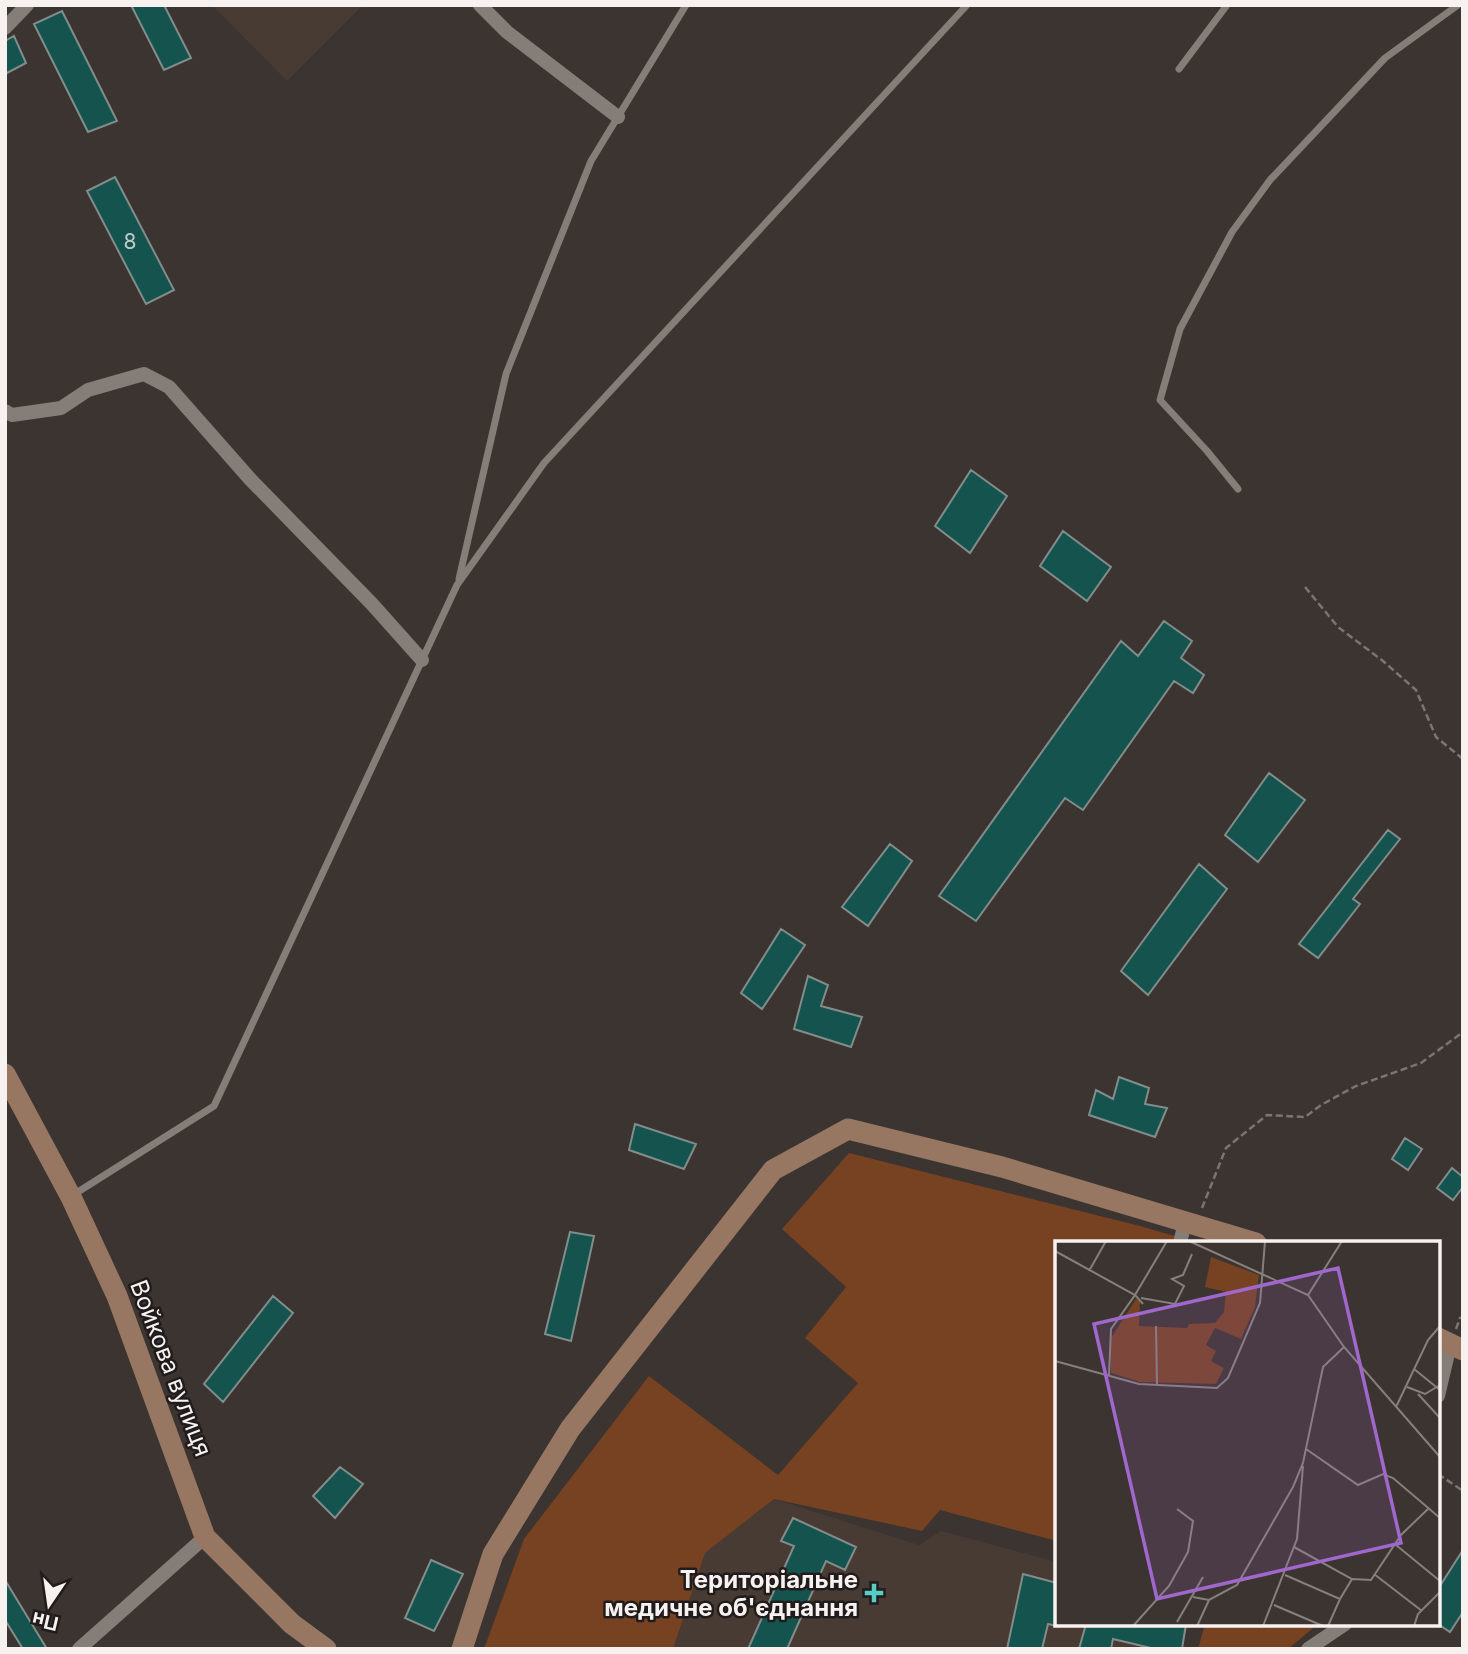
<svg xmlns="http://www.w3.org/2000/svg" width="1468" height="1654" font-family="Inter,sans-serif">
  <rect width="100%" height="100%" fill="#3b3430"/>
  <path fill="#483b34" d="M212,5H363L287,81Z
    M774,1499L919,1545L941,1531L1057,1562V1624H1189L1181,1649H673L705,1553Z"/>
  <path fill="#774221" d="M849,1153L1140,1226L1199,1243H1057V1541L940,1510L922,1531L774,1499L705,1553L673,1649H484L524,1539L649,1376L778,1475L858,1383L805,1338L846,1287L782,1229Z
    M1205,1624H1318L1288,1649H1198Z"/>
  <path fill="#15534e" stroke="#828d8b" stroke-width="2" d="M131,5H164L191,58L164,70Z
    M62,11L117,121L88,132L34,24Z
    M14,36L26,63L5,74V41Z
    M115,177L174,290L146,304L87,191Z
    M971,470L1007,496L970,553L935,526Z
    M1063,531L1111,567L1087,601L1040,566Z
    M1164,621L1192,641L1181,658L1204,675L1193,693L1174,681L1083,810L1065,798L976,921L939,896L1121,641L1138,656Z
    M1269,773L1305,800L1258,862L1225,835Z
    M1388,830L1400,839L1353,899L1360,904L1318,958L1299,944Z
    M890,844L912,861L868,926L842,907Z
    M1199,864L1227,889L1148,995L1121,971Z
    M781,929L805,945L762,1009L741,993Z
    M808,976L828,985L821,1006L862,1017L851,1047L794,1029Z
    M1119,1077L1149,1088L1145,1104L1167,1108L1155,1137L1089,1115L1096,1090L1113,1099Z
    M635,1124L696,1144L684,1169L629,1150Z
    M1405,1138L1422,1149L1408,1170L1392,1159Z
    M1452,1168L1463,1177V1187L1453,1200L1437,1188Z
    M570,1232L594,1236L571,1341L545,1334Z
    M273,1296L293,1313L223,1402L204,1384Z
    M340,1467L363,1484L335,1518L313,1496Z
    M793,1518L856,1547L845,1570L826,1561L787,1649H748L794,1546L781,1541Z
    M1463,1550V1612L1450,1632L1438,1624V1589Z
    M431,1560L463,1574L434,1631L405,1618Z
    M1023,1574L1057,1583V1626L1048,1624L1042,1649H1007Z
    M5,1580L47,1649H23L5,1620Z
    M1086,1624H1186L1182,1649H1155L1113,1639L1111,1649H1079Z"/>
  <g fill="none" stroke-linecap="round" stroke-linejoin="round">
    <path stroke="#7b7471" stroke-width="2.5" stroke-dasharray="7 3.5" stroke-linecap="butt" d="M1305,587L1338,627L1383,661L1416,690L1436,737L1463,759
      M1202,1208L1226,1148L1267,1115L1305,1117L1321,1105L1356,1086L1421,1063L1463,1032
      M1456,1329L1460,1318L1463,1317
      M1438,1474L1463,1491"/>
    <path stroke="#857d78" stroke-width="7" d="M1179,69L1227,5
      M1238,489L1207,451L1160,400L1180,329L1232,232L1270,180L1385,58L1458,5
      M459,579L506,374L591,161L686,5
      M73,1195L214,1106L457,585L544,463L967,5"/>
    <path stroke="#857d78" stroke-width="14" d="M480,5L507,32L618,117
      M5,28L27,5
      M5,411L12,415L61,408L88,390L144,374L169,387L250,479L372,604L422,660
      M1180,1243L1185,1222
      M1438,1396L1450,1345
      M79,1649L205,1537
      M1308,1649L1345,1624"/>
    <path stroke="#987762" stroke-width="21" d="M5,1074L71,1197L117,1296L205,1537L292,1624L326,1649
      M1438,1338L1463,1350
      M462,1649L493,1554L570,1429L773,1170L848,1129L1002,1167L1256,1243"/>
  </g>
  <path fill="#56cec3" stroke="#201c1b" stroke-width="2.5" d="M870.5 1582.5h7v7h7v7h-7v7h-7v-7h-7v-7h7z"/>
  <g text-anchor="middle" dominant-baseline="central" stroke-width="5" stroke-linejoin="round" paint-order="stroke">
    <g font-size="21" fill="#becac7">
      <text x="130" y="241">8</text>
    </g>
    <g font-size="24" fill="#f7f2ef" stroke="#201c1b">
      <text transform="translate(171 1368) rotate(69)">Войкова вулиця</text>
    </g>
    <g font-size="24" font-weight="bold" fill="#f7f2ef" stroke="#201c1b" text-anchor="end">
      <text x="858" y="1579">Територіальне<tspan x="858" dy="28">медичне об'єднання</tspan></text>
    </g>
  </g>
  <g transform="translate(1055 1241)">
    <rect width="385" height="385" fill="#3b3430"/>
    <path d="M156,16L204,34L200,66L186,98L160,87L151,104L161,110L156,120L169,127L161,143L85,141L56,132V97L81,58L85,60L84,85L132,87L134,83L160,82L169,71L171,51L150,46Z" fill="#774221"/>
    <path fill="none" stroke="#86807c" stroke-width="2" d="M134,0L253,54L289,106L385,216M0,10L80,54L56,88L54,134M34,30L51,0M253,54L287,0M86,57L120,63L129,45L117,38L128,34L137,13M88,63L80,54L112,0M101,85L102,144M0,120L84,143L162,147L173,137L205,62L210,0M359,128L385,149M352,146L370,153L385,144M363,153L385,177M341,166L373,99L385,85M251,208L303,244L328,233L338,237L385,277M341,304L385,340M239,306L297,338L285,358M319,333L367,370M230,334L285,358L273,385M297,338L316,339L346,294L374,267M138,356L154,359L182,344L238,246L248,222L268,126L289,106M219,364L268,385M122,381L148,336M78,385L114,345L133,311L138,280L122,268M142,385L154,359M208,385L242,298L248,225M359,385L363,373L385,351"/>
    <path fill="#a067cd" fill-opacity="0.15" stroke="#a067cd" stroke-width="3.5" d="M283,27L346,302L102,358L39,83Z"/>
    <rect width="385" height="385" fill="none" stroke="#f7f2ef" stroke-width="3.5"/>
  </g>
  <rect width="1468" height="1654" fill="none" stroke="#f7f2ef" stroke-width="14"/>
  <g transform="translate(49 1605) rotate(193)" stroke="#201c1b" stroke-width="5" paint-order="stroke">
  <path d="M0-5L12 26L0 18L-12 26Z" fill="#f7f2ef"/>
  <text y="-10" font-size="19" font-weight="bold" text-anchor="middle" fill="#f7f2ef">Пн</text>
  </g>
</svg>
